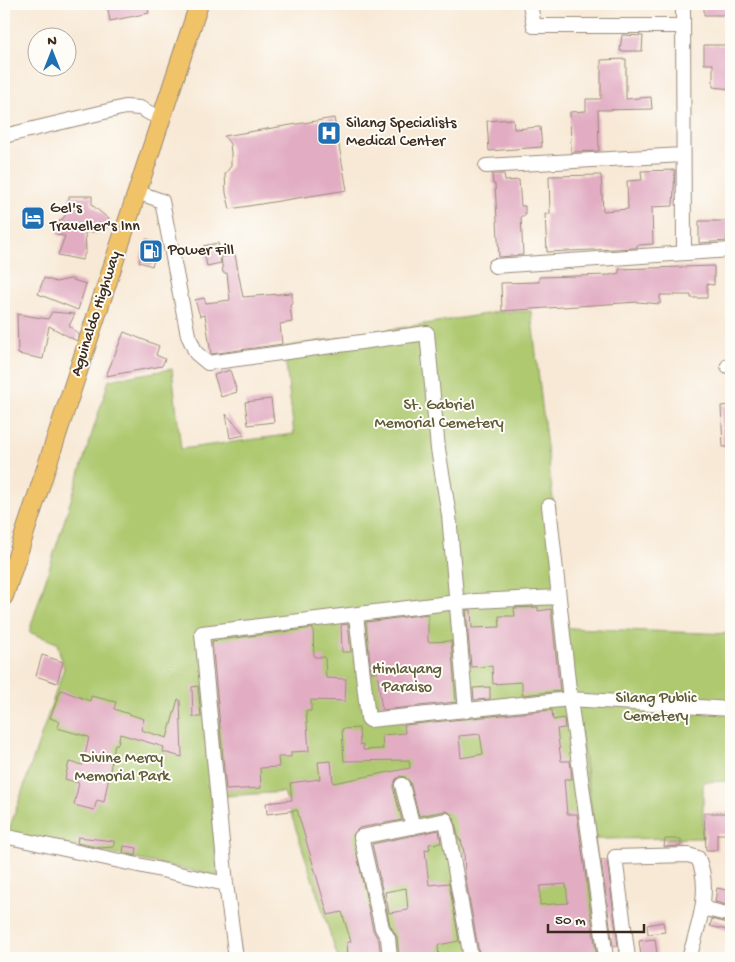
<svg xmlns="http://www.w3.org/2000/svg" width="735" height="962" font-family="'Gochi Hand',sans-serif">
  <rect width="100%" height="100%" fill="#fdfcf7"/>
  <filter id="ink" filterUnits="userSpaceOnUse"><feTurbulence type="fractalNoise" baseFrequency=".02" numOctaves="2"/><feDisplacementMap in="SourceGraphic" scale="10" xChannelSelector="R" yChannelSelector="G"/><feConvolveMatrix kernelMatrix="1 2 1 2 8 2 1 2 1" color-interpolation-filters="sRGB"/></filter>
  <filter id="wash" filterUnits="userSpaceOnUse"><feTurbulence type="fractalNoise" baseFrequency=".0096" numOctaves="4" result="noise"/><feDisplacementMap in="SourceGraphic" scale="20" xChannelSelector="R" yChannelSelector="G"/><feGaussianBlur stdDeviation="1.12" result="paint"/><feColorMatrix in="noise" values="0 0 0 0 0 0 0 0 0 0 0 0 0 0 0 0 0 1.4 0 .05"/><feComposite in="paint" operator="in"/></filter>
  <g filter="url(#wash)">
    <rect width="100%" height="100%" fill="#f8e9d6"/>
    <path fill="#aec970" stroke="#747a47" d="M531,311L568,628L731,634V781L703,782V838L596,839L580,726L610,958H338L284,792L212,797L218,876L8,833L64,668L57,643L29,632L109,380L172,369L181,449L294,434L284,347L498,312Z"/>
    <g id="blocks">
      <path fill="#e2adc3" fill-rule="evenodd" d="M107,4H147L149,13L110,21Z
        M704,4H731V15H704Z
        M622,35L643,36L642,51H620Z
        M704,45H730L731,89L713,87V64H704Z
        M626,59V99L651,97L652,109L598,110L599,151L571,152L570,112L586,111V99H601V60Z
        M334,118L347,190L230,209L226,193L225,174L231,166V153L230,144L224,136Z
        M513,119L514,129L540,127L542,147L489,151L487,121Z
        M675,170L673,206L652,207L653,244L637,245V248L547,252L545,214H550L549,176L601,175L603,211L628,209L627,181L642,180L641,171Z
        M492,174H504L505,181L519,180L521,206H525V216H521L523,255L499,257L495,184H493Z
        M69,196H92V205L110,220L109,227L98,232H85L86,251L82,260L58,255L65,236L57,235L60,220H62L69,209Z
        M699,221H727V241L699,243Z
        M147,239L160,244L152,266L139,262Z
        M218,243L221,263L207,266L203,246Z
        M235,255L243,297L292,293V304L290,305L292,322L280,324L282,344L211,354L205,315L200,316L195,300L204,298L206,303L230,300L227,273H223L221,257Z
        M714,266V285L707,284V298H691V295H660V304L638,302L502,311L501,283L539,282V277L610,275L619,273V269Z
        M44,278L56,282L70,279L86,284L78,310L38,294Z
        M52,312L75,314L69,326L79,334L77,341L49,326L43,359L18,354L17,314L48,319Z
        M124,332L159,346L156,355L165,359L162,366L106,376Z
        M230,370L237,392L221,397L214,375Z
        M271,399L274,422L248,425L245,402Z
        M731,405V447H723L721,406Z
        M226,414L245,435L230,438Z
        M538,607V611L551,609L560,691L522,695V682L493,684L492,666L471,667L466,610H471L472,628L500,627L499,616H515L514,608Z
        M428,614V642L451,641L456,702L382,710L377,672H371L366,622Z
        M348,624L351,652H342L341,625Z
        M313,628L314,657H325L326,678L346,679L345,701L311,700V711H306L309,751L291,752V757H278L279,767L260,768L261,788L226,790L212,641Z
        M42,655L63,662L57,683L36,676Z
        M198,686L201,717H193L192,687Z
        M490,687V699L474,700L473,688Z
        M61,690L90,701L91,696L116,702L114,709L144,719L141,730L167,738L178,699L180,700L182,757L163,752L164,747L120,734L118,744H115L104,802L97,800L94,810L74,805L79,783L65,779L69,762L83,765L89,737L57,728L60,722L50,718Z
        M552,710L553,720L564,718L565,728L557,729L561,761H570L572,779H564L567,814H577L597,958H590L589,956L568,958H480L465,875L464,852L461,840H459L454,818L449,812L445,811L419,816L410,782L405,777L400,776L396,779L393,787L402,820L359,828L353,835L373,930L379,941L381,958H348L347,942H351L342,912L328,915L297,810L267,814L266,803L292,800L290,783L320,779L318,762L331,761L333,783L410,768L409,760L344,761L342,729L359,728L360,745L363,744V750L383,749L382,735L405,733L404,725ZM480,734L483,754L461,758L459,736ZM566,884L568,903L540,905V886Z
        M704,813H731V834H717V850H706Z
        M439,830L441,843L429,844L430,849L425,850L429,885L449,883L459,941L438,945L439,958H399L397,937L390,925L372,844ZM406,888L408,910L389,913L385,892Z
        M78,837L114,841V847L99,848L77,843Z
        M665,839H681V846L664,847Z
        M124,846L137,848L136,856L123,853Z
        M601,860H607L618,946H613Z
        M717,888L731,891V906L715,902Z
        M712,919L731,924V931L710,926Z
        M663,922L665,932L648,934L647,925Z
        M655,939L657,954L641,956L639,941Z"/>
    </g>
  </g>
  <g filter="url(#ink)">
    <use href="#blocks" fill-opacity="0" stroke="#9a8a7a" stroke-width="1"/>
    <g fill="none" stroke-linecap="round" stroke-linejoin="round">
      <g stroke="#9a8a7a" stroke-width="16">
        <path id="minor" d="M530,4L534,26H683
          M683,4L684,253
          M4,136L125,107L140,108L161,119
          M486,166L683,155
          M137,192L162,201L188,335L196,353L208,363L427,333L438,449L449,515L466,711
          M495,266L731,250
          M728,366L731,365
          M549,506L570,699L606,958
          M356,615L368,718L370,720L570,699L731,709
          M402,785L413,827
          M4,836L226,884
          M702,908L731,915
          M236,958L226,884L202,633L457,602L558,597
          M390,958L388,938L382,928L361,837L446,820L471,958
          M628,958L615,857L688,855L698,858C712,890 698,927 689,958"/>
      </g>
      <g stroke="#9a8a7a" stroke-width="20">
        <path id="major" d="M4,596L199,4"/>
      </g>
      <use href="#minor" stroke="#fff" stroke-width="14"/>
      <use href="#major" stroke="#f1c369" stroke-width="18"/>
    </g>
  </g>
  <defs>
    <g id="hospital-square" transform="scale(1.25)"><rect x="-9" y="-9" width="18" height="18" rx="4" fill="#1f6fb2" stroke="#fdfcf7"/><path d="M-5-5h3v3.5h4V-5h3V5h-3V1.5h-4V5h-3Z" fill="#fff"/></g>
    <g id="hotel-square" transform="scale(1.25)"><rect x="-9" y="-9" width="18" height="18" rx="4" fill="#1f6fb2" stroke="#fdfcf7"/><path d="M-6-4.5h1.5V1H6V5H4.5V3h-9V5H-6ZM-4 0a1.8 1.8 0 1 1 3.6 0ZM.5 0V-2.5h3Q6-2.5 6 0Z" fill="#fff"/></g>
    <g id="fuel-square" transform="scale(1.25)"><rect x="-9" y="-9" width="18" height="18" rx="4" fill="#1f6fb2" stroke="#fdfcf7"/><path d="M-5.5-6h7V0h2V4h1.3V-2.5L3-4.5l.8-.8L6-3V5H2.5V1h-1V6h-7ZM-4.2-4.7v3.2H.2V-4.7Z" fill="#fff"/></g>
  </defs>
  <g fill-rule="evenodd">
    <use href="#hospital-square" x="329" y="133"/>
    <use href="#hotel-square" x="33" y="218"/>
    <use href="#fuel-square" x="151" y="251"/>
  </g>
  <g text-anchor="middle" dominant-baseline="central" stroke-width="4" stroke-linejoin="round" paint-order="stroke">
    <g font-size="16" fill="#3b2a1e" stroke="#fdfcf7" text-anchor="start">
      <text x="346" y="124">Silang Specialists<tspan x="346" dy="18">Medical Center</tspan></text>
      <text x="50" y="209">Gel's<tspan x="50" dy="18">Traveller's Inn</tspan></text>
      <text x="168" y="251">Power Fill</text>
    </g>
    <g font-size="16" fill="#3b2a1e" stroke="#fdfcf7">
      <text transform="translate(97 314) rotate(-72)">Aguinaldo Highway</text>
    </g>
    <g font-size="16" fill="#5e5a37" stroke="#fdfcf7">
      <text x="439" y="406">St. Gabriel<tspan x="439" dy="18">Memorial Cemetery</tspan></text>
      <text x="407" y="670">Himlayang<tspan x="407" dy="18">Paraiso</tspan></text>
      <text x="656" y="699">Silang Public<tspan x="656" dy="18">Cemetery</tspan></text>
      <text x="122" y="759">Divine Mercy<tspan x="122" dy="18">Memorial Park</tspan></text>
    </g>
  </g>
  <rect width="735" height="962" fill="none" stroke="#fdfcf7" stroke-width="20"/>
  <g transform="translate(52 52)"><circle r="24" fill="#fdfcf7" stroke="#afa8a0"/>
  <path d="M0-4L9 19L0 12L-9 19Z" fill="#1f6fb2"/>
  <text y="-8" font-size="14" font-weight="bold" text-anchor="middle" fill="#3b2a1e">N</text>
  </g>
  <path d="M548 924v8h96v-8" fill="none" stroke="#3b2a1e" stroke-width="2.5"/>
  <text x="555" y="924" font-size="15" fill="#3b2a1e" stroke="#fdfcf7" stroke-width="4" paint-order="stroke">50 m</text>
</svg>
